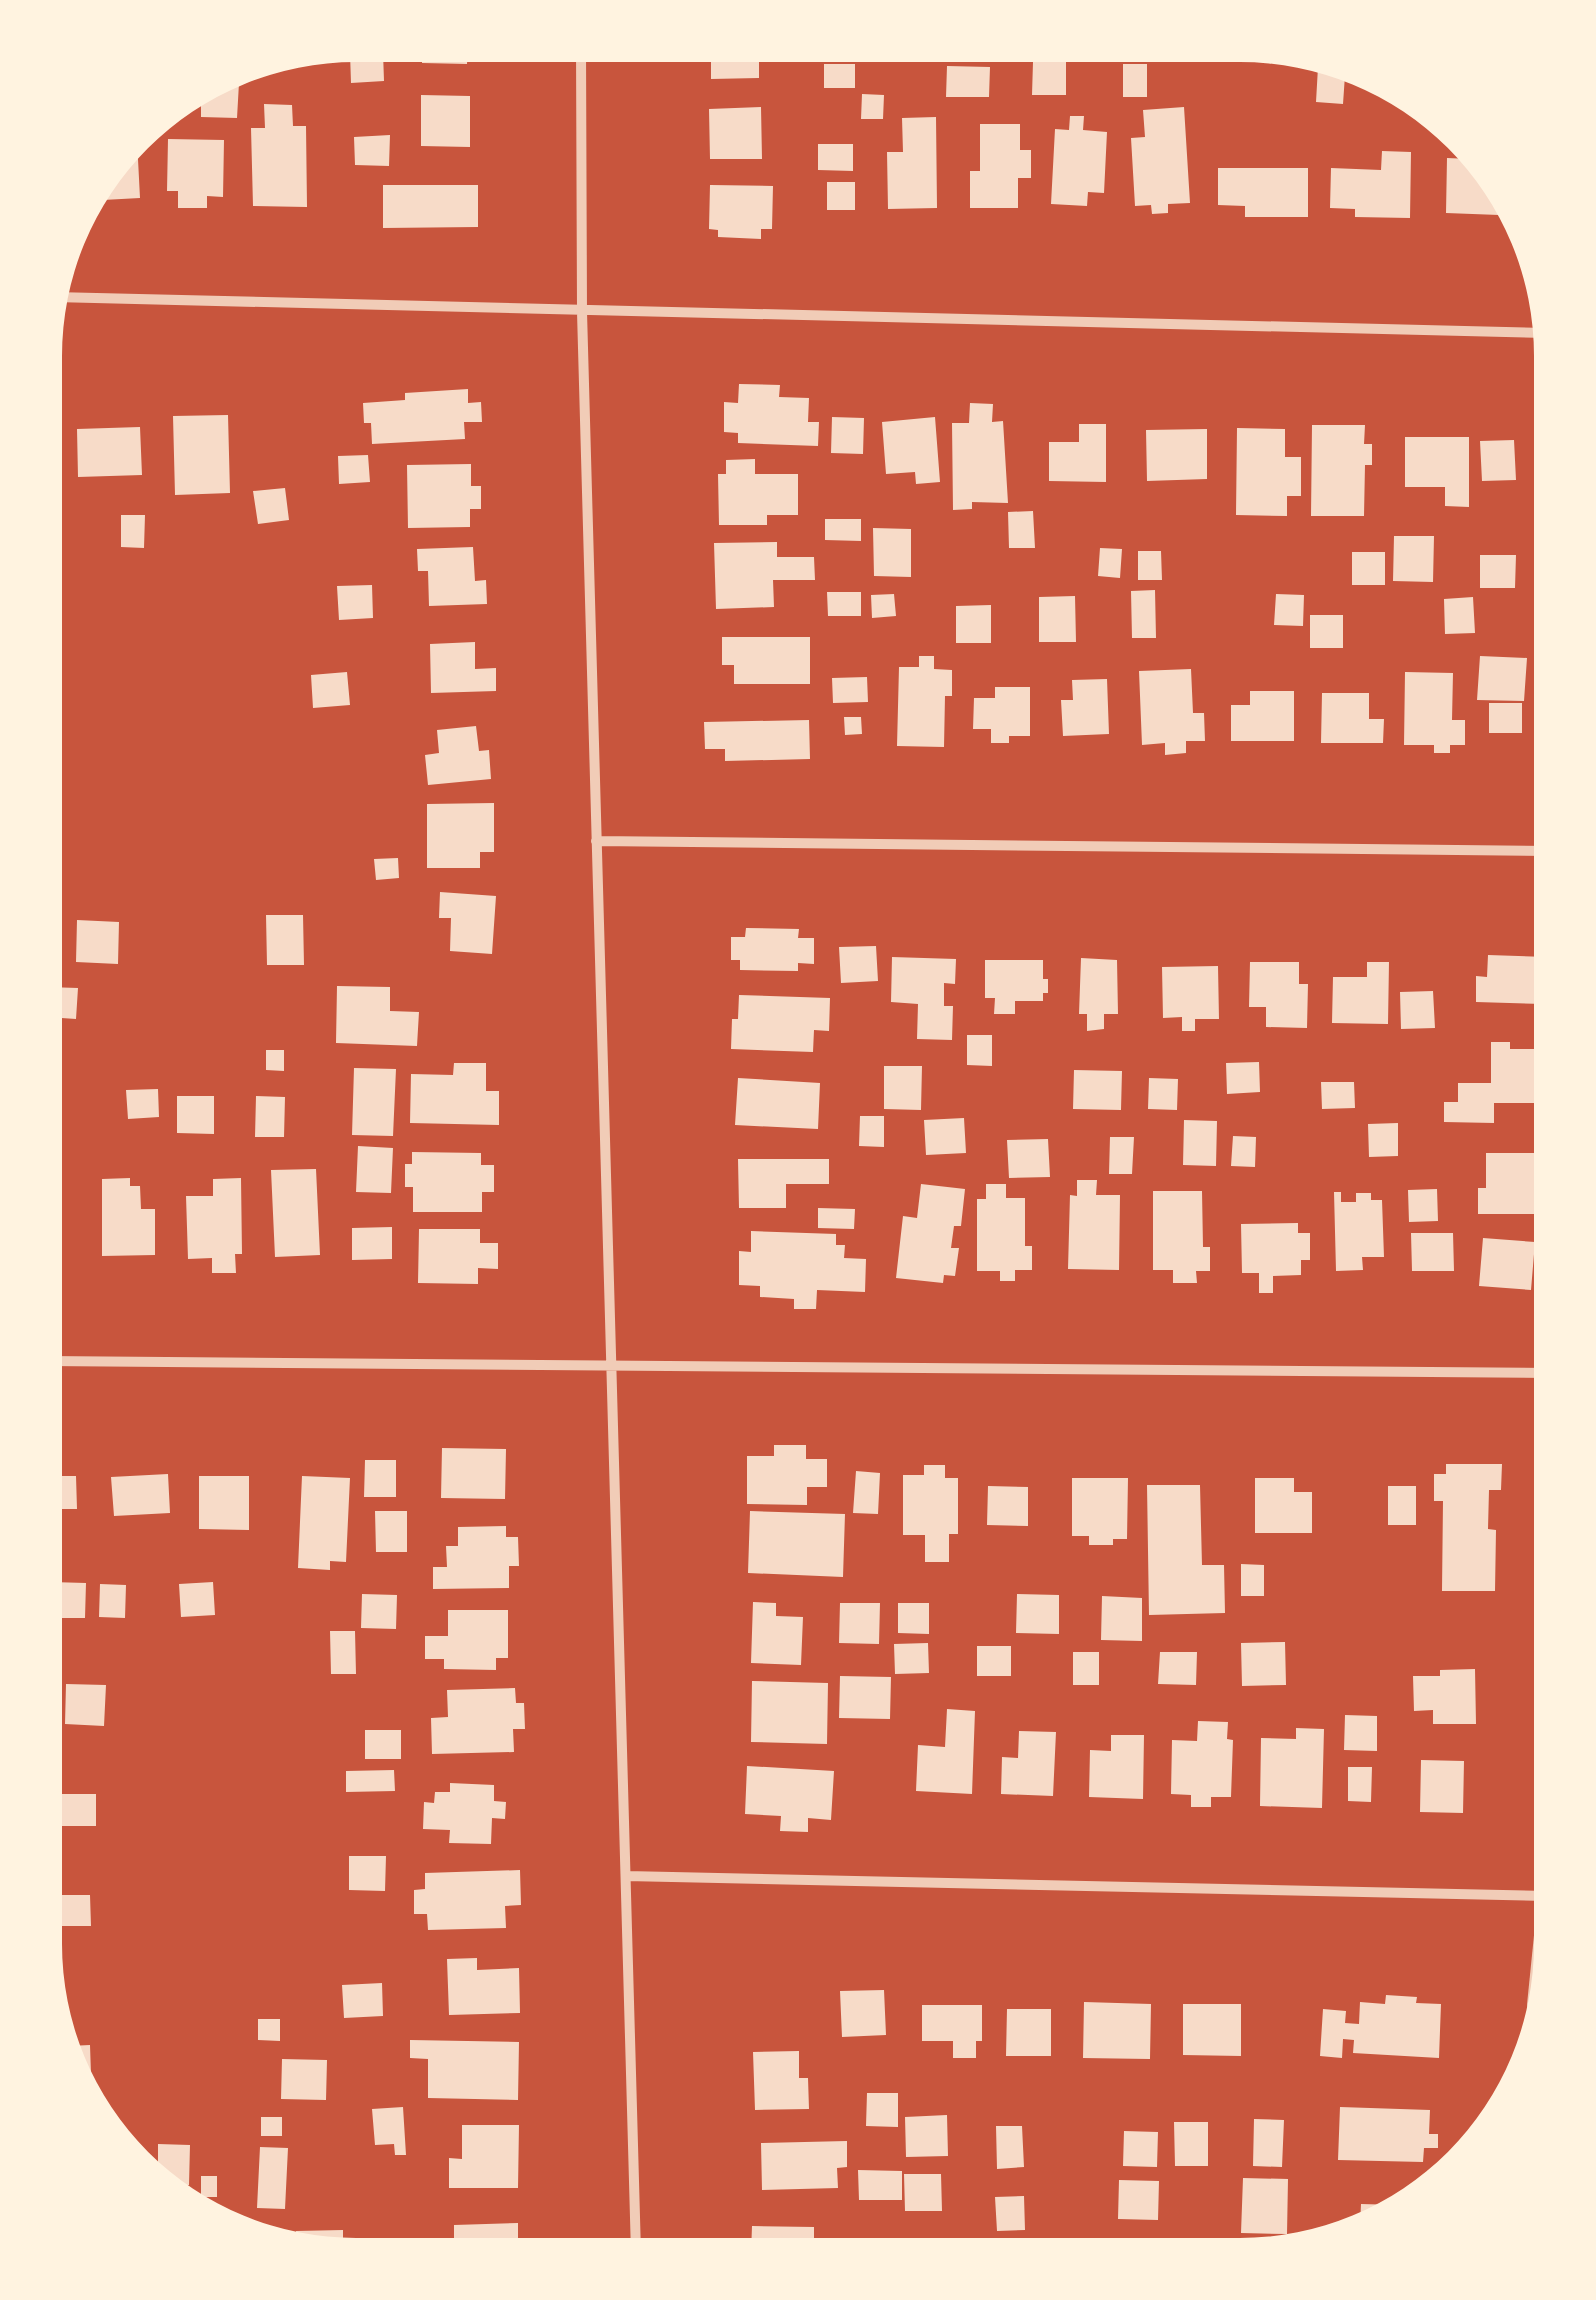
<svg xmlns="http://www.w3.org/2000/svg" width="1596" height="2300" font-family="'IBM Plex Serif',serif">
  <rect width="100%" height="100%" fill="#c8553d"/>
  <path fill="#f7dbc8" d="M422,45H468L467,64L422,63Z
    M711,46H772V59H759V78L711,79Z
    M859,46L903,47V53L860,54Z
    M1118,47H1149V57H1118Z
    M1202,48H1245V58L1202,57Z
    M383,52L384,81L351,83L350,53Z
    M1033,62H1066V95H1032Z
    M824,64H855V88H824Z
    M1123,64H1147V97H1123Z
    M947,66L990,67L989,97H946Z
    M1318,67L1345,75L1343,104L1316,102Z
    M221,82L239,83L237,118L201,117V93Z
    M862,94L884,95L883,119H861Z
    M421,95L470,96V147L421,146Z
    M264,104L292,105L293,126H306L307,207L253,206L251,128H265Z
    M761,107L762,159H710L709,109Z
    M1184,107L1190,203L1168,204V213L1152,214L1151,205L1135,206L1131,138L1145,137L1143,110Z
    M1070,116H1084L1083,130L1107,132L1104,193L1088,192L1087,206L1051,204L1055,129L1069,130Z
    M936,117L937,208L888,209L887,152H903L902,118Z
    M980,124H1020V150H1031V178H1018V208H970V171H980Z
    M390,135L389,166L355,165L354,137Z
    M168,139L224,140L223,197L207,196V208H178V191H167Z
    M137,140L140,198L103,200L102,182Z
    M818,144H853V171L818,170Z
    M1382,151L1411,152L1410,218L1355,217V209L1330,208L1331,168L1381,170Z
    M1447,158L1470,159L1500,196L1499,215L1446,213Z
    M1218,168H1308V217H1245V206L1218,205Z
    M827,182H855V210H827Z
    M383,185H478V227L383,228Z
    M710,185L773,186L772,229H761V239L718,237V230L709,229Z
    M739,384L780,385L779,397L809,398L808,422H819L818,446L738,443V433L724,432V402L738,403Z
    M468,389V403L481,402L482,422H464L465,439L372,444L371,423H364L363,403L405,400V393Z
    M970,403L993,404L992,422L1003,421L1008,503L972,502V509L953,510L952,423H969Z
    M48,407L60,408L57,450L48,449Z
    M228,415L230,493L175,495L173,416Z
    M832,417L864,418L863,454L831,453Z
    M935,417L940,482L916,484L915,472L886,474L882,422Z
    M1079,424H1106V482L1049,481V442H1079Z
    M1312,425H1365L1364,444H1372V465H1365L1364,516H1311Z
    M140,427L142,475L78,477L77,429Z
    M1237,428L1285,429V457H1301V496H1287V516L1236,515Z
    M1207,429V479L1147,481L1146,430Z
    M1405,437H1469V507L1445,506V487H1405Z
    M1514,440L1516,480L1482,481L1480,441Z
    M368,455L370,482L339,484L338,456Z
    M755,459V474H798V515H767V525H719L718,474H726V460Z
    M471,464V486H481V509H470V527L408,528L407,465Z
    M47,468H59V500H47Z
    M285,488L289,520L258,524L253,491Z
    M1033,511L1035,548H1009L1008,512Z
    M121,515H145L144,548L121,547Z
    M825,519H861V541L825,540Z
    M1544,520H1551V573H1543Z
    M873,528L911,529V577L874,576Z
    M1394,536H1434L1433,582L1393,581Z
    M777,542V557H814L815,580H773L774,607L716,609L714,543Z
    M473,547L475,581L486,580L487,604L429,606L428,571H418L417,549Z
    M1100,548L1122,549L1120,578L1098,576Z
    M1138,551H1161L1162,580H1138Z
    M1352,552H1385V585H1352Z
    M1480,555H1516L1515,588H1480Z
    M372,585L373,618L339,620L337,586Z
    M1155,590L1156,638H1132L1131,591Z
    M827,592H861V616H828Z
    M894,594L896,616L872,618L871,595Z
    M1276,594L1304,595L1303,626L1274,625Z
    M1075,596L1076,642H1039V597Z
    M1473,597L1475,633L1445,634L1444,599Z
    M991,605V643H956V606Z
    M1310,615H1343V648H1310Z
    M722,637H810V684H734V665H722Z
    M475,642V669L496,668V691L431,693L430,644Z
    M919,656H934V669L952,670V696H945L944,747L897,746L899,667H919Z
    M1480,656L1527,658L1524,701L1477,700Z
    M1191,669L1193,713H1204L1205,741H1186V753L1165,755V743L1142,745L1139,671Z
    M347,672L350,705L313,708L311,675Z
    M1405,672L1453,673L1452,720H1465V745H1450V753H1434V745H1404Z
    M867,677L868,702L833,703L832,678Z
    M1107,679L1109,734L1063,736L1061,700H1073L1072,680Z
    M995,687H1030V736H1009V743H991V729H973L974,698H995Z
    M1250,691H1294V741H1231V705H1250Z
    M1322,693H1369V719H1384L1383,743H1321Z
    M1489,703H1522V733H1489Z
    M844,717H861L862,734L845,735Z
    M809,720L810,759L725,761V749H705L704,722Z
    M476,726L479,751L489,750L491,779L428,785L425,755L439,753L437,730Z
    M494,803V852H480V868H427V804Z
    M398,858L399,878L376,880L374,859Z
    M440,892L496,896L492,954L450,951L451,918H439Z
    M266,915H303L304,965H267Z
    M77,920L119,922L118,964L76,962Z
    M746,928L799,929L798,938H814V964L798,963V971L740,970V960H731V937H745Z
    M876,946L878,981L841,983L839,947Z
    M1488,955L1547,957V964H1551V993H1545L1544,1004L1476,1002V976L1487,977Z
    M892,957L956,959L955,984L944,983V1006H953L952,1040L917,1039L918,1004L891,1002Z
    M1081,958L1117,960L1118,1014H1104V1029L1087,1031V1014H1079Z
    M985,960H1043V979H1048V993H1043V1001H1015V1014H994L995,998H985Z
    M1250,962H1299V984H1308L1307,1028L1266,1027V1007H1249Z
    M1367,962H1389L1388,1024L1332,1023L1333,977H1367Z
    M1218,966L1219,1019H1195V1031H1182V1017L1163,1018L1162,967Z
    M337,986L390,987V1011L419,1012L417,1046L336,1043Z
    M47,987L78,988L76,1019L47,1017Z
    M1433,991L1435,1028L1401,1029L1400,992Z
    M739,995L830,998L829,1031L814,1030L813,1052L731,1049L732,1019H738Z
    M967,1035H992V1066L967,1065Z
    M1491,1042H1510V1049H1550V1103H1494V1123L1444,1122V1102H1458V1083H1491Z
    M266,1050H284V1071L266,1070Z
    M1259,1062L1260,1092L1227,1094L1226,1063Z
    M454,1063H486V1091H499V1125L410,1123L411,1074L453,1075Z
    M884,1066H922L921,1110L884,1109Z
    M354,1068L396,1069L393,1136L352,1135Z
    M1074,1070L1122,1071L1121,1110L1073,1109Z
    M738,1078L820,1083L818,1129L735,1125Z
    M1149,1078L1178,1079L1177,1110L1148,1109Z
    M1321,1082H1354L1355,1108L1322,1109Z
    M158,1089L159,1117L128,1119L126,1090Z
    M177,1096H214V1134L177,1133Z
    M256,1096L285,1097L284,1137H255Z
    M860,1116H884V1147L859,1146Z
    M964,1118L966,1153L926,1155L924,1120Z
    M1184,1120L1217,1121L1216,1166L1183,1165Z
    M1398,1123V1156L1369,1157L1368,1124Z
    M1233,1136L1256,1137L1255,1167L1231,1166Z
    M1110,1137H1134L1132,1174H1109Z
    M1048,1139L1050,1177L1009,1178L1007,1140Z
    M358,1146L393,1148L391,1193L356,1192Z
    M412,1152L481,1153V1165H494V1192H482V1212H413V1187H405V1164H412Z
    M1486,1153H1547L1551,1187H1543V1214H1478V1188H1486Z
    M738,1159H829V1184H786V1208H739Z
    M316,1169L320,1255L275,1257L271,1170Z
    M130,1178V1186H140L141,1209H155V1255L102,1256V1179Z
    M241,1178L242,1254H235L236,1273H212V1258L188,1259L186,1196H213V1179Z
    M1077,1180H1097L1096,1195H1120L1119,1270L1068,1269L1070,1195L1077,1196Z
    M921,1184L965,1189L961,1226H954L951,1248H959L955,1276L944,1275L943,1283L896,1278L903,1216L917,1218Z
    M986,1184H1006V1198H1025V1246H1032V1270H1015V1281H1000V1271H977V1199H986Z
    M1437,1189L1438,1221L1409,1222L1408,1190Z
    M1153,1191H1202L1203,1247H1210V1271H1196L1197,1283H1173V1270H1153Z
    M1334,1192H1341V1202H1356V1193H1371V1200H1382L1384,1257H1362L1363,1270L1336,1271Z
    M818,1208L855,1209L854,1229L818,1228Z
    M1298,1223V1233H1310V1260H1301V1275L1273,1276V1293H1259V1273H1242L1241,1224Z
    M392,1227V1259L352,1260V1228Z
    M419,1229H480V1243H498V1269L478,1268V1284L418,1283Z
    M751,1231L836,1234V1245H845L844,1258L866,1259L865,1292L817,1290L816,1309H794V1299L760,1297V1286L739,1285V1251L751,1252Z
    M1411,1233H1453L1454,1271H1412Z
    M1483,1238L1535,1242L1531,1290L1479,1286Z
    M774,1445H806V1459H827V1487H807V1505L747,1504V1456H774Z
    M442,1448L506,1449L505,1499L441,1498Z
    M365,1460H396V1497H364Z
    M1446,1464H1502L1501,1490H1489L1488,1529L1496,1530L1495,1591H1442L1443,1501H1434V1474H1446Z
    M924,1465H945V1478H958V1534H949V1562H925V1535H903V1475H924Z
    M856,1471L880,1473L878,1514L853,1513Z
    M168,1474L170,1513L114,1516L111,1477Z
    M46,1476H76L77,1509H46Z
    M199,1476H249V1530L199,1529Z
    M302,1476L350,1478L346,1562L330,1561V1570L298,1568Z
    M1072,1478H1128L1127,1539H1113V1545H1089V1536H1072Z
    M1255,1478H1294V1492H1312V1533H1255Z
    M1147,1485H1200L1202,1565H1224L1225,1613L1149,1615Z
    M988,1486L1028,1487V1526L987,1525Z
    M1388,1486H1416V1525H1388Z
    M375,1511H407V1552H376Z
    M750,1511L845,1514L843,1577L748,1573Z
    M506,1526V1537H518L519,1566H509V1588L433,1589V1567H447L446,1546H458V1527Z
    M1241,1564L1264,1565V1596H1241Z
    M51,1582L86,1583L85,1618H50Z
    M213,1582L215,1615L181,1617L179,1584Z
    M100,1584L126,1585L125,1618L99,1617Z
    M362,1594L397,1595L396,1629L361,1628Z
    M1017,1594L1059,1595V1634L1016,1633Z
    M1102,1596L1142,1598V1641L1101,1640Z
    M753,1602L776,1603V1616L803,1617L801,1665L751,1663Z
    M840,1603H880L879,1644L839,1643Z
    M898,1603H929V1634L898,1633Z
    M448,1610H508V1658H496V1670L444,1669V1659H425V1636H448Z
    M330,1631H355L356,1674H331Z
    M1285,1642L1286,1685L1242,1686L1241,1643Z
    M928,1643L929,1673L895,1674L894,1644Z
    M977,1646H1011V1676H977Z
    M1073,1652H1099V1685H1073Z
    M1160,1652H1197L1196,1685L1158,1684Z
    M1475,1669L1476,1724H1433V1710L1414,1711L1413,1676H1440V1670Z
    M840,1676L891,1677L890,1719L839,1718Z
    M752,1681L828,1683L827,1744L751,1742Z
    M66,1684L106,1685L104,1726L65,1724Z
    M515,1688L516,1703H524L525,1729H513L514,1752L432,1754L431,1718L448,1717L447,1690Z
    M947,1709L975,1711L972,1794L916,1791L918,1745L945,1747Z
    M1345,1715L1377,1716V1751L1344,1750Z
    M1198,1721L1228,1722L1227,1739L1233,1740L1231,1797H1211V1807H1191V1795L1171,1794L1172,1740L1197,1741Z
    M1296,1728L1324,1729L1322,1808L1260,1806L1261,1738L1296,1739Z
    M365,1730H401V1759H365Z
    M1019,1731L1056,1732L1053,1796L1001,1794L1002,1757L1018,1758Z
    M1111,1735H1144L1143,1799L1089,1797L1090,1750L1111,1751Z
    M1421,1760L1464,1761L1463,1813L1420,1812Z
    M747,1766L834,1771L831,1820L808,1818V1832L780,1831L781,1816L745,1814Z
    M1348,1767H1372L1371,1802L1348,1801Z
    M394,1770L395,1791L346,1792V1771Z
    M450,1783L494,1785V1801L506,1802L505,1819L492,1818L491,1844L449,1843L450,1830L423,1829L424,1802L434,1803L435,1792H450Z
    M62,1794H96V1826H62Z
    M349,1856H386L385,1891L349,1890Z
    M520,1870L521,1905L505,1906L506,1928L428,1930L427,1914H414V1890L425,1889V1873Z
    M52,1895H90L91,1926H52Z
    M477,1958V1970L519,1968L520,2013L449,2015L447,1959Z
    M382,1983L383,2016L344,2018L342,1985Z
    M884,1990L886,2035L842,2037L840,1991Z
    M1386,1995L1417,1997L1416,2003L1441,2004L1439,2058L1353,2053L1354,2040L1343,2039L1342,2058L1320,2056L1323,2009L1346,2011L1345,2023L1359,2024L1360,2002L1385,2004Z
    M1084,2002L1151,2004L1150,2059L1083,2058Z
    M1183,2004H1241V2056L1183,2055Z
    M922,2005H982V2041H976V2058H953V2041H922Z
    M1007,2009H1051V2056H1006Z
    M258,2019H280V2041L258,2040Z
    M410,2040L519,2042L518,2100L428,2098V2059L410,2058Z
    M90,2045L91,2074L76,2075L69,2046Z
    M799,2051V2078H808L809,2109L755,2110L753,2052Z
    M282,2059L327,2060L326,2100L281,2099Z
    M867,2093H898V2127L866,2126Z
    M403,2107L406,2155H395L394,2144L375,2145L372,2109Z
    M1340,2107L1430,2110L1429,2134H1438V2148H1424L1423,2162L1338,2160Z
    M947,2115L948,2156L906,2157L905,2117Z
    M261,2117H282V2136H261Z
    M1254,2119L1284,2120L1282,2167L1253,2166Z
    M1174,2122H1208V2166H1175Z
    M462,2125H519L518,2188H449V2158L462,2159Z
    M996,2126H1022L1024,2167L997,2169Z
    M1124,2131L1158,2132L1157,2167L1123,2166Z
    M847,2141V2167L837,2168L838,2188L762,2190L761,2143Z
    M158,2144L190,2145L189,2185H168L158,2173Z
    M260,2147L288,2148L285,2209L257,2208Z
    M858,2170L902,2171V2200H859Z
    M904,2174H941L942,2211H905Z
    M201,2176H217V2197H201Z
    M1243,2178L1288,2179L1287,2234L1241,2233Z
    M1119,2180L1159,2181L1158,2220L1118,2219Z
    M1024,2196L1025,2230L997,2231L995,2197Z
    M1361,2204L1398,2205L1377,2223L1360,2227Z
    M518,2223V2253H454V2225Z
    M752,2226L814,2227V2246H831V2254H751Z
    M343,2230V2252H317L297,2245L296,2231Z
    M372,2241H408V2253H372Z"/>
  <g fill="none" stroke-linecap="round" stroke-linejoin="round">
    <path stroke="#f1ccb7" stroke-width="10" d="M581,46L582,312L636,2253
      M54,297L1546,333
      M596,841L1551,851
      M46,1361L1551,1373
      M626,1876L1547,1896"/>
    <path stroke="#f1ccb7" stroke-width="18" d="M1536,2005L1550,1867"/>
  </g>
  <path d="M0 0H1596V2300H0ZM356 62H1240A294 294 0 0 1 1534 356V1944A294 294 0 0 1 1240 2238H356A294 294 0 0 1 62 1944V356A294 294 0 0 1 356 62Z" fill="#fff3e0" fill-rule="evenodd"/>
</svg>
